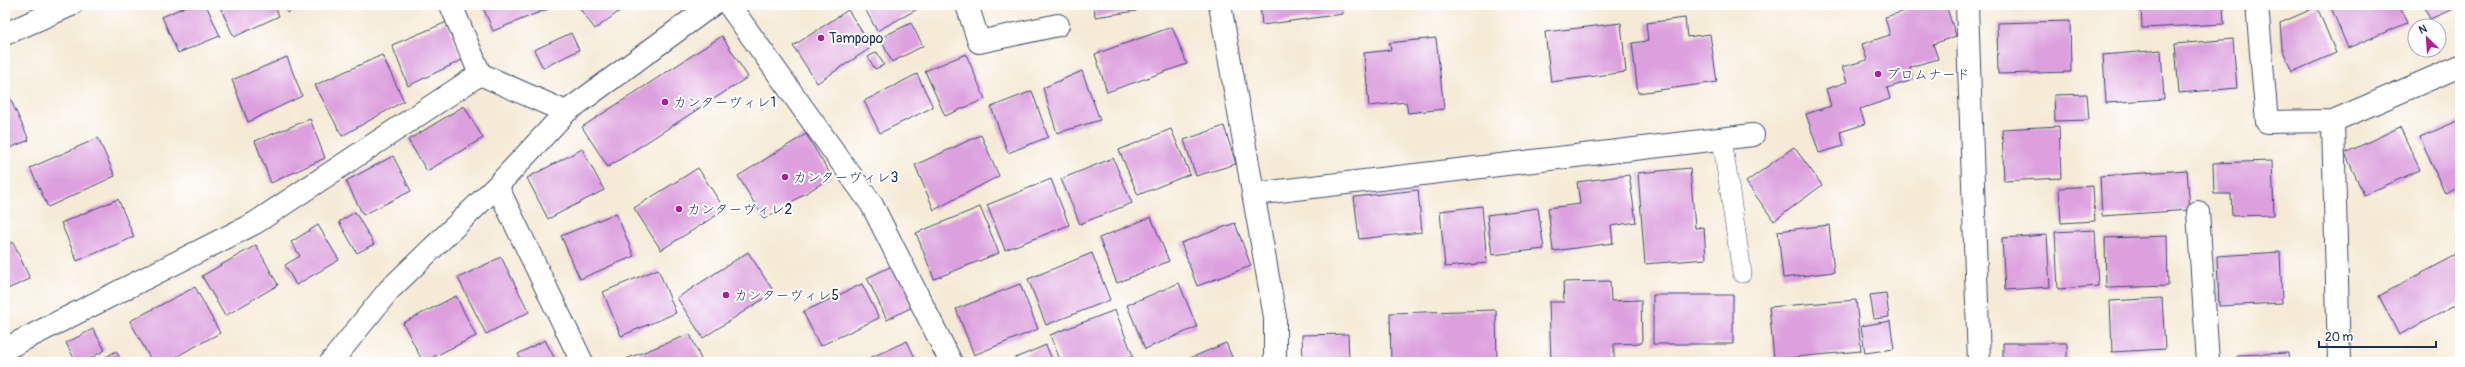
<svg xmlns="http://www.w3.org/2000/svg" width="2465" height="367" font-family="Pangolin,'Klee One',sans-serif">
  <rect width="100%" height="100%" fill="#fff"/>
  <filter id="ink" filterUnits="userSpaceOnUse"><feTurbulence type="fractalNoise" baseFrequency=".025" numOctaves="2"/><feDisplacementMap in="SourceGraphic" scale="8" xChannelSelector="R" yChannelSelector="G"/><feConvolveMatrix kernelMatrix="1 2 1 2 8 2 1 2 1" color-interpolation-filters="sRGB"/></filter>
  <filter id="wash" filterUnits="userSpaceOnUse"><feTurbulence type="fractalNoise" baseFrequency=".012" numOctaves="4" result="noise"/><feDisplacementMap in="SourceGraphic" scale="16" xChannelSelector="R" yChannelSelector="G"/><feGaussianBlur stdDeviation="0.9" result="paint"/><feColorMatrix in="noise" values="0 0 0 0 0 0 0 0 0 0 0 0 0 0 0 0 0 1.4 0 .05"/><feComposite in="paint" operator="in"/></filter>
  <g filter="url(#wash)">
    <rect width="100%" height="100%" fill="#f5ead5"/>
    <g id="blocks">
      <path fill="#dca0de" d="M189,5H206L220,36L178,53L162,17Z
        M219,5H274L279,16L234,37Z
        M284,5H304L287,13Z
        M482,5H548L550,8L493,31Z
        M577,5H628L595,29Z
        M863,5H925L877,31Z
        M1094,5H1135L1136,11L1095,17Z
        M1260,5H1342L1343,14L1262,25Z
        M1906,5H1946L1956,36L1933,44L1938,59L1910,67L1913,80L1887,88L1890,99L1860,109L1865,124L1840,132L1844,146L1819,153L1806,114L1831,106L1826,89L1847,82L1842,67L1867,60L1862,44L1890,35L1885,17L1908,10Z
        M2141,5H2223L2224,24L2142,28Z
        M2330,5H2399L2407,23L2348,48Z
        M2423,5H2460V6L2430,19Z
        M2317,7L2336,53L2292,72L2282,48L2280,23Z
        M848,10L872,47L817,83L793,46Z
        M1685,18L1687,37L1710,34L1717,82L1638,93L1632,43L1648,41L1646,23Z
        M2070,21L2071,72L1998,74L1997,23Z
        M447,22L462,60L408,86L392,45Z
        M911,23L923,46L892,62L880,38Z
        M1621,23L1626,72L1551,82L1545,32Z
        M1172,27L1187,64L1107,92L1095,54Z
        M571,33L579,50L543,68L534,50Z
        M722,36L748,77L608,167L582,127Z
        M1436,38L1444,109L1408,113L1406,102L1369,106L1364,53L1391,50L1389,43Z
        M2233,39L2237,88L2179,93L2175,44Z
        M2161,50L2164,99L2106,103L2103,55Z
        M877,52L884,65L875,69L868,57Z
        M966,54L985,99L945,116L925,71Z
        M382,55L404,101L342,136L315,85Z
        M287,57L302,96L248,122L232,80Z
        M1082,71L1100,120L1057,133L1043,88Z
        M917,74L933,107L880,133L864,101Z
        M1032,91L1048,137L1008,153L991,107Z
        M2087,94L2089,120L2055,121L2054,95Z
        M10,98L29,140L5,150V100Z
        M464,106L483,138L427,171L408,140Z
        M310,119L325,158L271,183L255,141Z
        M2460,120V187L2445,194L2420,137Z
        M1224,126L1236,164L1196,176L1184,140Z
        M2059,126L2061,178L2004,181L2002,129Z
        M2400,127L2420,170L2364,195L2345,153Z
        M1171,129L1190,174L1138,195L1119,150Z
        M806,134L832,177L764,219L738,176Z
        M981,135L999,176L934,210L915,165Z
        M98,138L115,176L48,207L30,168Z
        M1794,147L1822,185L1774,221L1746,182Z
        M582,149L604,190L548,219L527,178Z
        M393,156L411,191L363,215L346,181Z
        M1113,158L1132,203L1080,224L1061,179Z
        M2272,161L2274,215L2232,216L2231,194H2214L2213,163Z
        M698,168L725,210L661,250L634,208Z
        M1690,168L1695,228L1704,227L1706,259L1645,264L1638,173Z
        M2187,170L2190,210L2102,216L2100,176Z
        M1629,175L1636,222L1611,226L1613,243L1553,251L1548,208L1580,204L1577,182Z
        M1051,179L1069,225L1005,250L987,205Z
        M2093,186L2095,221L2061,223L2059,188Z
        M1418,190L1422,232L1359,239L1354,197Z
        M118,199L134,237L77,261L61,223Z
        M1482,206L1487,263L1445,267L1440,211Z
        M980,207L999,253L934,279L916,233Z
        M1538,208L1544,249L1492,255L1487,215Z
        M355,212L374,244L357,253L339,222Z
        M616,213L634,256L580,279L561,236Z
        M1151,217L1169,261L1117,283L1099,238Z
        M1235,223L1251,266L1197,286L1181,243Z
        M318,225L339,260L296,285L285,265L300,256L291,242Z
        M1829,225L1834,272L1783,278L1778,231Z
        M2095,230L2098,286L2058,289L2055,232Z
        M2047,235L2050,287L2005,290L2002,238Z
        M2460,235V248L2455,238Z
        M2167,236L2168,286L2106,288L2105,238Z
        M13,242L30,279L5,290V246Z
        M256,245L278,285L225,316L202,276Z
        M748,252L774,292L703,338L677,298Z
        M2280,252L2282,303L2219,306L2217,256Z
        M1092,253L1110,300L1046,325L1028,279Z
        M2460,253V303L2399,335L2379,296Z
        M501,257L529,312L486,334L458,278Z
        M896,264L916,305L887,320L867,278Z
        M658,269L676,313L621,336L603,292Z
        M1610,281L1611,301L1641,300L1642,343L1614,344V360L1551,362L1549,302H1564L1563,282Z
        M1179,283L1197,327L1145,349L1127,305Z
        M862,284L879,318L820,346L803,312Z
        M1020,284L1038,329L974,355L956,309Z
        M195,287L220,333L166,362H152L130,321Z
        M1886,293L1889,317L1874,319L1870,295Z
        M1653,295H1733V344H1653Z
        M456,296L476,336L423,362L403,323Z
        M2162,298L2165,349L2112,352L2110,301Z
        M1856,300L1861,351L1774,359L1769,307Z
        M1115,310L1133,356L1118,362H1061L1050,335Z
        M1496,310L1497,362H1391L1390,313Z
        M1890,321L1894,349L1865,353L1861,326Z
        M93,329L105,350L84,362H76L66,343Z
        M690,334L702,362H627L626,359Z
        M1348,334L1349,362H1303L1302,335Z
        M545,340L555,359L549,362H522L518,354Z
        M907,341L917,362H861Z
        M1226,343L1234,362H1181Z
        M2003,343H2067V362H2003Z
        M1046,345L1053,362H1006Z
        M116,351L122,362H98Z
        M2288,353L2289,362H2237V355Z"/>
    </g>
  </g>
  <g filter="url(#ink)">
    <use href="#blocks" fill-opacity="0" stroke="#3c4b70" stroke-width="1"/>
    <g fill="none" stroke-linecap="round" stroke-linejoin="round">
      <g stroke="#3c4b70" stroke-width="20">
        <path id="lane" d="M1722,139L1742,273"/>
      </g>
      <g stroke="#3c4b70" stroke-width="24">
        <path id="street" d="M451,5L480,74
          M729,5L872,205L951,362
          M967,5L979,42L1058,25
          M1220,5L1275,317V362
          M1967,5L1979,362
          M2257,5L2267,122L2333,121
          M5,34L71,5
          M566,112L497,186L582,362
          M1254,194L1753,135
          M2198,212L2208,362
          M5,349L255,223L480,74L566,112L712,5
          M331,362L389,290L497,186
          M2339,362L2333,121L2460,66"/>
      </g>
      <use href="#lane" stroke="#fff" stroke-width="19"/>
      <use href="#street" stroke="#fff" stroke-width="22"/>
    </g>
  </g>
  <g fill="#b5179e" stroke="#fff" stroke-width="1.5">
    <circle cx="821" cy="38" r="4"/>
    <circle cx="1878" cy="74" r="4"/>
    <circle cx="665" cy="102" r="4"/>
    <circle cx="785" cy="177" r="4"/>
    <circle cx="679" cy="209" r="4"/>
    <circle cx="726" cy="295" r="4"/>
  </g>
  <g text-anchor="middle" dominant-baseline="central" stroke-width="4" stroke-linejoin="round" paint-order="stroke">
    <g font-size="14" fill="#1b2f5e" stroke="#fff" text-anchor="start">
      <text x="829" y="38">Tampopo</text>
      <text x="1886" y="74">プロムナード</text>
      <text x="673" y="102">カンターヴィレ1</text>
      <text x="793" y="177">カンターヴィレ3</text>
      <text x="687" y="209">カンターヴィレ2</text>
      <text x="734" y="295">カンターヴィレ5</text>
    </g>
  </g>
  <rect width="2465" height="367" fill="none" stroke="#fff" stroke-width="20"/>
  <g transform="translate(2427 38) rotate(335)"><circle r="19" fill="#ffffff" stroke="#a4acbf"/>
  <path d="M0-3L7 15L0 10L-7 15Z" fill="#b5179e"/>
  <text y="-6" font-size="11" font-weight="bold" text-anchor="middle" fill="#1b2f5e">N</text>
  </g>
  <path d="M2319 341v6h117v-6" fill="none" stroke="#1b2f5e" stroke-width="2"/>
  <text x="2325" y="341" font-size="12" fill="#1b2f5e" stroke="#ffffff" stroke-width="3" paint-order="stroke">20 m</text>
</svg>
